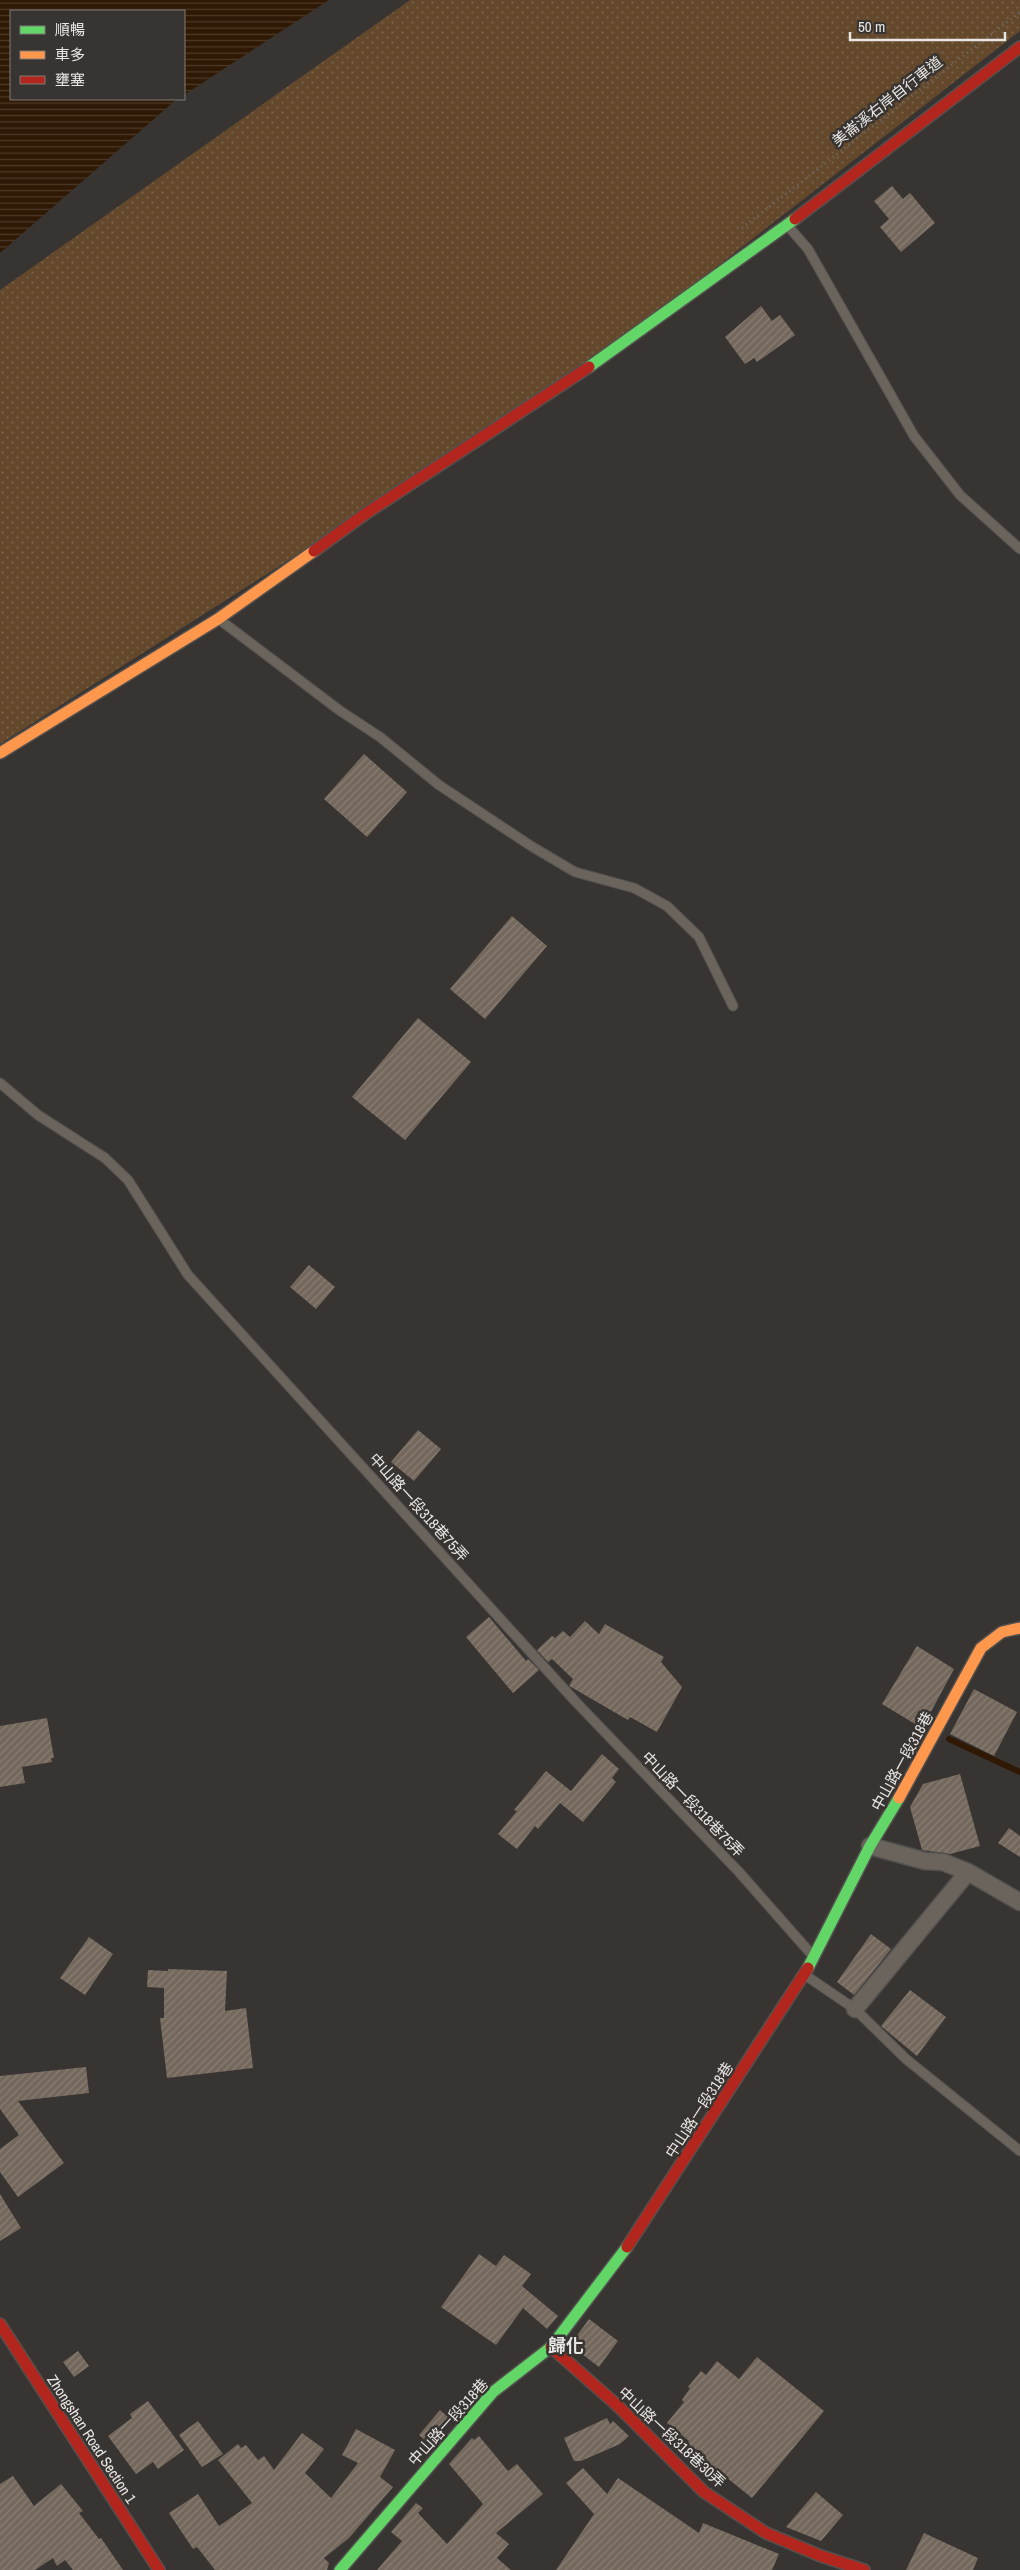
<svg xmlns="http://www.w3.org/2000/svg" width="1020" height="2570" font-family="'Archivo Narrow','Noto Sans TC',sans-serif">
  <defs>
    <pattern id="grass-dots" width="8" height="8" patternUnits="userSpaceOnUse" patternTransform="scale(1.25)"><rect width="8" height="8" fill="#63482c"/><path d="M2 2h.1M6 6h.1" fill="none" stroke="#79624a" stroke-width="1.8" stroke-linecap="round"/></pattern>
    <pattern id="water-rules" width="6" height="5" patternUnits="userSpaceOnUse" patternTransform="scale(1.25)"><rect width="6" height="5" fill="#2f1904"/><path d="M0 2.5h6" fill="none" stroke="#4d3a28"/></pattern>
    <pattern id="building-hatch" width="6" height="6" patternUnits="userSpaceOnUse" patternTransform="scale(1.25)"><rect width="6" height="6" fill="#74685d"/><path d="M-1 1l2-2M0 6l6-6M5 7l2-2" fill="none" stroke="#887e74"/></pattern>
  </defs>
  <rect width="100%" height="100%" fill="#373432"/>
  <path fill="url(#grass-dots)" d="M410,0H1020V31L567,383L0,744V290Z"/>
  <path fill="url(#water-rules)" d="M0,0H329L184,95V11H11V99H177L0,253Z"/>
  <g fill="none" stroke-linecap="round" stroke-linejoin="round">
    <path stroke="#2f1904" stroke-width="6" d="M911,1737L920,1727
      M949,1739L1020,1772"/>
  </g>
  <path fill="url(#building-hatch)" d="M892,186L903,199L910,193L935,223L901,252L880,227L889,219L874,201Z
    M761,306L772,321L780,315L795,335L757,362L754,358L745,364L725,337Z
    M364,754L407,792L367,837L324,799Z
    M512,916L547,946L485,1019L450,989Z
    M418,1018L471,1062L405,1140L352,1097Z
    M309,1265L335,1287L316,1309L290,1287Z
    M418,1430L441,1449L414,1481L391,1462Z
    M489,1617L526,1661L528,1659L539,1670L513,1693L466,1637Z
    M585,1621L599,1634L605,1624L664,1657L661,1662L682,1687L657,1732L630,1717L628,1720L571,1687L569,1686L573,1679L552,1659L548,1662L537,1650L552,1636L555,1638L563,1631L570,1637Z
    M917,1646L954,1669L926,1721L920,1727L882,1704Z
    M974,1689L1017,1712L994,1756L950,1734Z
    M47,1718L54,1758H51L52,1762L22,1767L25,1783L0,1787V1726Z
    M602,1754L619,1769L612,1778L616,1782L583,1822L560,1803L538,1829L535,1826L517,1849L498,1834L517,1811L514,1810L546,1771L571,1791Z
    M960,1774L980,1846L950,1854L922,1850L910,1807L923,1784Z
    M1009,1828L1020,1836V1857L998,1843Z
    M871,1934L891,1949L854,1995L837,1982Z
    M89,1937L113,1954L85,1995L60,1978Z
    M168,1969L227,1971L225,2011L246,2008L253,2068L167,2078L160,2018H164V1988L147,1987L148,1970L168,1971Z
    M910,1990L946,2017L917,2056L881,2026Z
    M86,2067L89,2093L18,2101L64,2163L18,2197L0,2172V2149L19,2135L0,2109V2076Z
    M0,2194L21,2228L0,2241Z
    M479,2254L496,2266L504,2255L531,2274L522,2286L558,2316L547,2329L523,2308L496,2345L441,2307Z
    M589,2319L618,2341L599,2367L570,2345Z
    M78,2351L89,2366L74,2377L63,2362Z
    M757,2357L824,2411L752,2498L686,2445L689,2441L667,2423L684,2402L682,2400L690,2388L688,2387L701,2371L706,2375L717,2361L739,2379Z
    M148,2401L184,2450L158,2469L153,2462L136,2474L108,2436L132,2418L130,2414Z
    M440,2410L451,2420L430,2445L419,2435Z
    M607,2418L610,2424L613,2421L629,2436L620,2444L581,2461H574L564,2438Z
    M198,2421L223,2454L202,2467L179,2435Z
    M356,2429L395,2450L380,2477L393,2487L349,2538L324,2558L329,2563L327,2570H215L197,2547L193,2549L169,2513L198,2494L219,2526L252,2503L218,2460L238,2444L241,2448L246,2445L258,2460L264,2456L274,2470L302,2433L324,2449L305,2473L331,2498L358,2463L342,2455Z
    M479,2436L508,2471L517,2464L543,2494L496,2533L509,2544L497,2558L511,2570H377L402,2541L391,2532L416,2503L423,2508L418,2513L447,2544L483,2504L449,2464L472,2438L474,2440Z
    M583,2468L607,2494L618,2478L699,2533L703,2523L779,2554L772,2570H556L594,2514L566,2483Z
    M13,2476L34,2506L61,2484L83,2511L79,2513L99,2539L101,2538L123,2570H73L65,2560L57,2566L53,2558L35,2570H0V2484Z
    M816,2492L843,2515L821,2541L786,2527Z
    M924,2533L978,2558L973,2570H906Z"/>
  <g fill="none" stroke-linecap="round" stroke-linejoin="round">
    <g stroke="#53514f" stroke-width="11">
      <path id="lane" d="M787,225L808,249L914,436L960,495L1020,549
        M220,620L339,710L380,737L439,785L531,846L575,872L634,888L667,906L699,937L733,1006
        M0,1083L38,1115L105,1158L128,1180L188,1275L575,1701L739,1872L813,1956
        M805,1975L855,2009L906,2059L1020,2151"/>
    </g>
    <g stroke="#53514f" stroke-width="19">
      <path id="street" d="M870,1846L925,1861L943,1862L968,1872L1020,1902
        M855,2009L968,1872"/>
    </g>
    <g stroke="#53514f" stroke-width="14">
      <path id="fast" d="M589,367L795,219
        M808,1968L870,1846L899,1798
        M340,2570L493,2392L551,2347L627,2247"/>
    </g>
    <g stroke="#53514f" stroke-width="14">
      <path id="slow" d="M0,753L218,619L314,551
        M899,1798L981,1648L1002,1632L1020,1628"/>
    </g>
    <g stroke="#53514f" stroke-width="14">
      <path id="jam" d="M795,219L1020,47
        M314,551L365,514L589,367
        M627,2247L808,1968
        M0,2324L159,2570
        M551,2347L618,2406L704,2492L766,2533L821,2556L864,2570"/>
    </g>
    <path stroke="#716c68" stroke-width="3" stroke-dasharray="1 4" stroke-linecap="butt" d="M742,228L1020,12"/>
    <use href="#lane" stroke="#6b645d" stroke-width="9"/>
    <use href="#street" stroke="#6b645d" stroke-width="16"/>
    <use href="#fast" stroke="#63d668" stroke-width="11"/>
    <use href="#slow" stroke="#ff974d" stroke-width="11"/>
    <use href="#jam" stroke="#b3261e" stroke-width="11"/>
  </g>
  <g text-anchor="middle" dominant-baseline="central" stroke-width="5" stroke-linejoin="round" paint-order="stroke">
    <g font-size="15" fill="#e9e7e4" stroke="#383431">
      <text transform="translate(887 101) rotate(-38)">美崙溪右岸自行車道</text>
      <text transform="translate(419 1507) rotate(48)">中山路一段318巷75弄</text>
      <text transform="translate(902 1761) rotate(-61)">中山路一段318巷</text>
      <text transform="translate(693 1804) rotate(46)">中山路一段318巷75弄</text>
      <text transform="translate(699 2110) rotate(-57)">中山路一段318巷</text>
      <text transform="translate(448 2422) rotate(-48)">中山路一段318巷</text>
      <text transform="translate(672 2437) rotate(43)">中山路一段318巷30弄</text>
      <text transform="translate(92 2439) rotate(57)">Zhongshan Road Section 1</text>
    </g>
    <g font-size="18" font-weight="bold" fill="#e9e7e4" stroke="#383431">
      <text x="566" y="2345">歸化</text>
    </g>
  </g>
  <rect x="10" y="10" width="175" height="90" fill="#383431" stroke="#7f7c79"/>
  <rect x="20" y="26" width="25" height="8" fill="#63d668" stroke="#7f7c79"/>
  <text x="55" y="35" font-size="15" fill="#e9e7e4">順暢</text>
  <rect x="20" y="51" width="25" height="8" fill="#ff974d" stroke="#7f7c79"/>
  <text x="55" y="60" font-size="15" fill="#e9e7e4">車多</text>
  <rect x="20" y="76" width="25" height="8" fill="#b3261e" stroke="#7f7c79"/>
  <text x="55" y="85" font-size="15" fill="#e9e7e4">壅塞</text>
  <path d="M850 32v8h155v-8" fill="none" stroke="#e9e7e4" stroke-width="2.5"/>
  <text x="858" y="32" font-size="15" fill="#e9e7e4" stroke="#383431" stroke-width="4" paint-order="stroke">50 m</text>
</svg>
